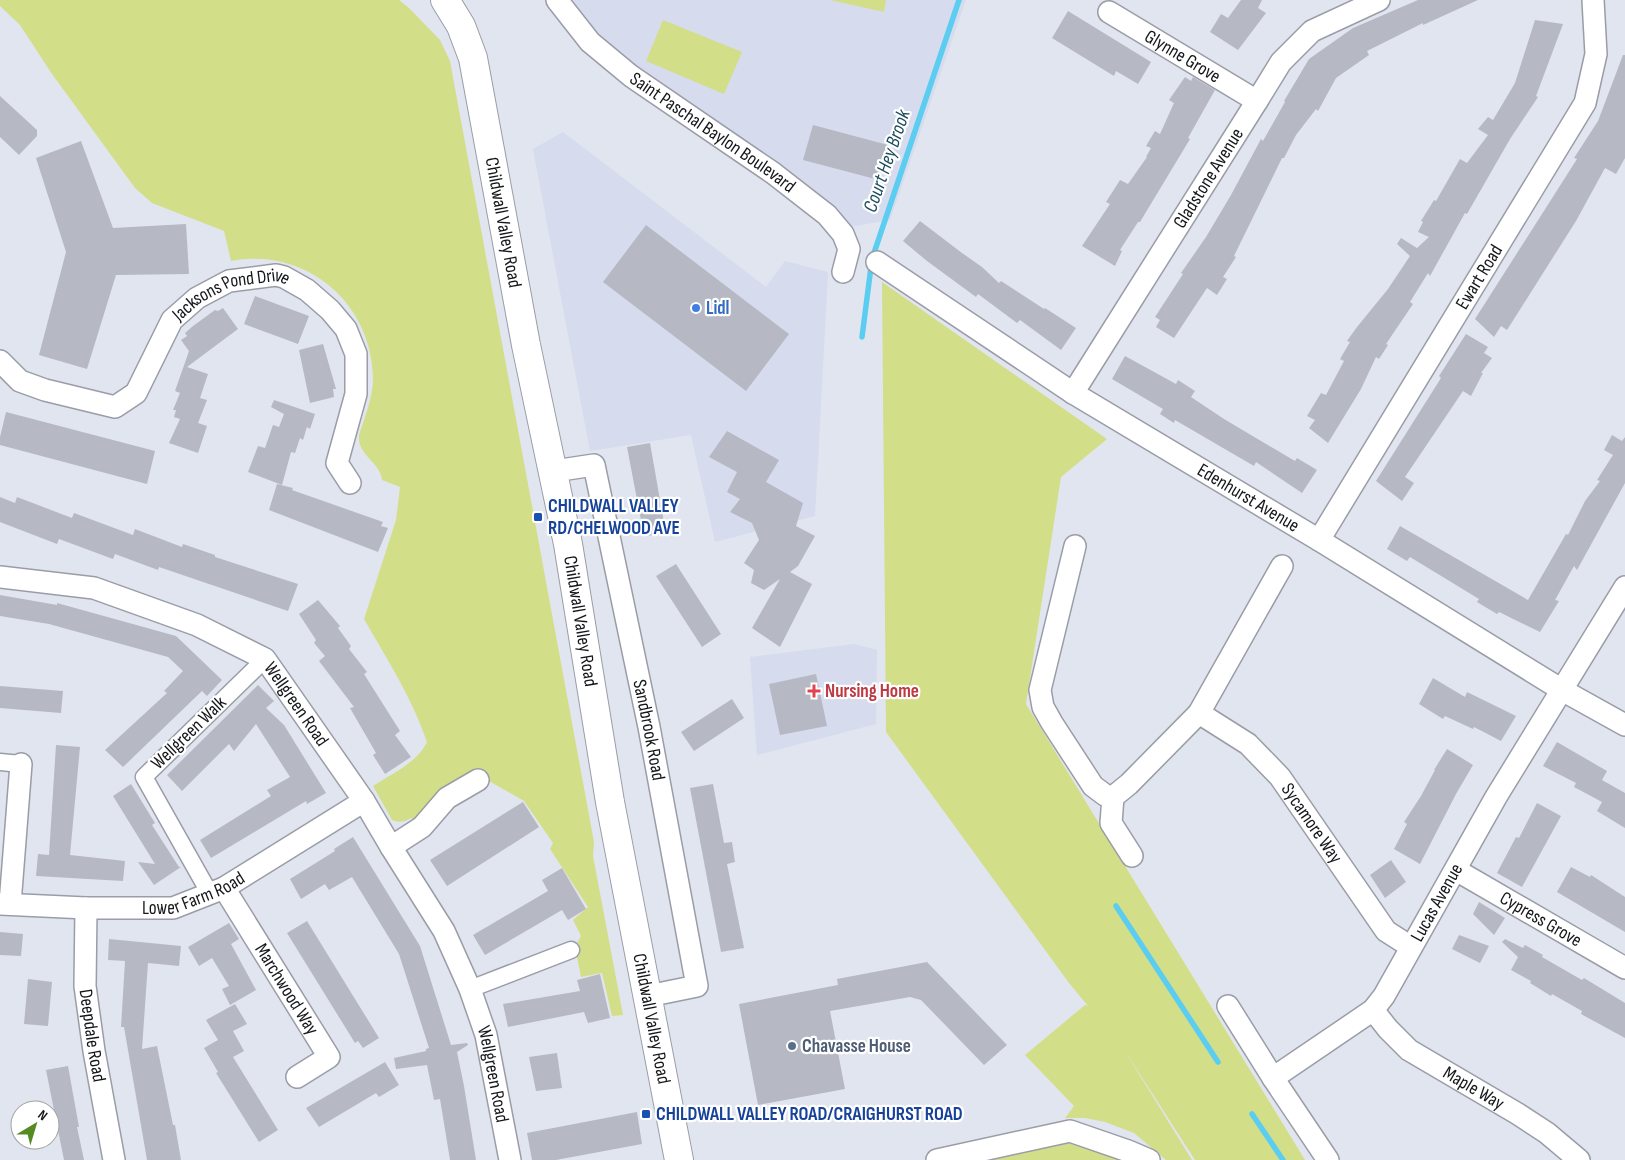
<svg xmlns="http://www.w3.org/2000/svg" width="1625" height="1160" font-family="'Sofia Sans Condensed',sans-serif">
  <rect width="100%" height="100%" fill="#e1e5f0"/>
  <path fill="#d6dbed" d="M564,0H966L890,220L849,227L588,34Z
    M563,132L766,287L785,261L828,272L815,516L715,542L691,435L590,451L533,149Z
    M854,644L877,650L876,724L757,755L750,657Z"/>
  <path fill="#d3de88" d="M0,0H399L409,8L440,40L450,61L594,842L593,856L623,1015L612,1016L602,973L581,977L575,947L581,936L573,920L588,907L550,849L553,843L524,801L489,781L476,769L442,788L413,820L411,818C405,822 399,823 392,820L373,786C391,774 417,763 427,742C412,698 387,659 364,619L396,520L400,487L382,480C381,463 358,455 359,437C359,433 362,427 363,423C368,408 373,393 373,378C372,303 306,247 231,261L224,231L152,203L135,188L52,74L20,25L0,6Z
    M830,0H886L884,12Z
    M663,20L742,52L724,94L646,61Z
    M882,282L1107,439L1061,477L1026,704L1305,1160H1195L1123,1048L1192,1160H1166L1134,1133L1105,1122L1085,1118H1065L1074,1106L1025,1055L1085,1005L1088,1006L1069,983L886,732Z
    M1074,1142L1129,1160H961L1049,1143Z"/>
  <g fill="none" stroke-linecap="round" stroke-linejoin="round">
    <path stroke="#5bcdf1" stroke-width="5.5" d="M862,337L872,259L959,0
      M1116,906L1218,1062
      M1252,1114L1283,1160"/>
  </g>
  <path fill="#b6b9c4" d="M1241,0H1262L1258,8L1266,13L1238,50L1210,32L1221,14L1228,18Z
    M1418,0H1478L1423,25V23L1367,51L1369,55L1336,78L1318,111L1316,109L1296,135L1284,158H1282L1234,256L1236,257L1223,277L1227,279L1217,295L1207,288L1174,338L1156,327L1160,320L1155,317L1183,274L1181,273L1206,237L1231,195L1261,139L1263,141L1285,102L1284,101L1309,59L1353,28Z
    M1068,11L1151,62L1138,84L1116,71L1114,76L1052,38Z
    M1535,20L1563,24L1536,96L1538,97L1510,139L1467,214L1465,213L1430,276L1428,273L1410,302L1413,304L1386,344L1388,345L1379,359L1376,357L1361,389L1328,443L1309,428L1315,420L1307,416L1321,393L1326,395L1344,361L1340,359L1350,342L1347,341L1357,327L1388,289L1410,256L1397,244L1401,238L1417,248L1429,237L1418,232L1423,222L1421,221L1434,200L1436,201L1460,159L1467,163L1488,135L1478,129L1488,117L1493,120L1515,83Z
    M1623,55H1625V158L1616,174L1605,168L1576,221L1507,330L1501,326L1494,337L1475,319L1577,159L1574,158L1598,121Z
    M1185,77L1191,81L1193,77L1215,90L1188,138L1190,139L1140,222H1138L1120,250L1122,251L1115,266L1082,246L1110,204L1106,202L1120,180L1128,184L1147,157H1146L1151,148L1146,146L1155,131L1160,134L1174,103L1169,100Z
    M0,96L37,130V136L19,155L0,137Z
    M813,125L888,145L879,180L803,160Z
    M81,141L113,228L186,224L189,274L116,275L87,369L39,355L66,252L36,158Z
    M920,221L962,253L982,267L999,283L1001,281L1044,309L1045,308L1076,328L1061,350L1020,320L1017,323L978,294L976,297L927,261L903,241Z
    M646,225L789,334L746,391L603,282Z
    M255,296L309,316L298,344L244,324Z
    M223,308L238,329L187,367L208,374L200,398L207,400L198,423L207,426L198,453L169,443L180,419L174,417L176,410H173L180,393L175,391L189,351L181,340L187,336L185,333L193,326L215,310L218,311Z
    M1466,334L1488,347L1484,353L1492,358L1481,373H1483L1471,396L1463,391L1405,477L1414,483L1402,501L1376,481L1441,378L1439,376Z
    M323,344L336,389H333L334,397L310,403L299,350Z
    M1125,356L1176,384L1178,380L1195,391L1191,397L1224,419L1295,461L1297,458L1317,470L1302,493L1256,462L1254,466L1175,420L1174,423L1160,414L1163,409L1112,379Z
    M274,400L315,414L310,429L307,427L303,440L300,438L295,453L291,452L282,485L248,472L258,446L265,448L273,425L279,427L284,414L271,407Z
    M6,412L155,451L147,484L0,445V437Z
    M727,431L779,460L766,482L803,503L796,526L815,536L798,566L790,572L812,584L780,647L752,628L780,579L764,590L751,583L754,570L744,563L759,540L752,523L730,512L740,499L727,492L737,472L709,457Z
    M1612,435L1622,441L1625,437V483L1577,570L1574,566L1555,600L1559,601L1540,632L1499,612L1497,614L1477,602L1479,599L1410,557L1407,561L1387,549L1400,526L1528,600L1566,534L1568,535L1585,501L1600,481L1597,480L1613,455L1604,450Z
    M650,443L666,534L644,536L627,447Z
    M277,484L293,488L292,490L383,522L381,526L388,528L378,552L269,510Z
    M0,497L15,503L17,497L72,518L74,513L133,535L135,529L182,547L183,544L215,555V557L298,584L288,611L159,567L158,570L115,554L113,559L59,539L57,544L0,522Z
    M676,564L721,634L702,647L656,576Z
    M0,595L57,605V603L176,636L222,680L207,696L202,691L123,767L105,750L167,693L164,691L183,671L168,657L49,624L0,616Z
    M318,600L340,626L338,628L351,646L349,649L367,672L364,674L400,731L395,735L411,757L385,774L373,755L376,753L350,708L354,707L319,661L325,656L314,643L316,640L299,614Z
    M816,674L827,726L780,735L769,684Z
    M1433,678L1465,697L1467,692L1516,716L1501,741L1474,727L1473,729L1445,716L1443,719L1419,704Z
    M258,685L274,701L266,708L284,725L326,793L307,804L306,801L211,858L200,840L271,796L267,790L290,777L256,724L234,751L229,744L182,791L167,775Z
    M0,686L63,691L61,713L0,708Z
    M732,699L744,718L694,751L681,732Z
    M1557,742L1607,771L1602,780L1625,793V828L1597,811L1602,802L1574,787L1576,783L1543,766Z
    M56,745L80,747L70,855L125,861L123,881L36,876L38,854L49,855Z
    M1447,749L1473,765L1456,794L1420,864L1394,849L1407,824L1404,822L1421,796L1435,770H1434Z
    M131,784L155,823L152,825L179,867H181L154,885L138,862L155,864L113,796Z
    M713,784L724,843L732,842L735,862L727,864L744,948L721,952L690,788Z
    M523,802L539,827L447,886L430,860Z
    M1537,803L1561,816L1522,887L1497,873L1516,837L1519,838Z
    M353,837L420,946L451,1045L467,1043L468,1045L457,1052L464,1086L476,1160H450L440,1099L434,1100L427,1065L396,1069L394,1058L426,1051V1049L429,1048L399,954L352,877L329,890L325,884L301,899L290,879L335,851L334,849Z
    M1391,860L1406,882L1385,898L1370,875Z
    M1571,867L1590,877L1591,875L1625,897V932L1557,892Z
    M562,868L586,909L568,920L562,910L485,955L473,935L548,891L542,880Z
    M1479,902L1505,918L1494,935L1473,914Z
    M307,921L379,1038L363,1048L358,1041L355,1043L287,933Z
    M229,923L239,939L231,944L256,990L230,1005L222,989L229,986L212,958L199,966L188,947Z
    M0,932L23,934L21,956L0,955Z
    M1459,935L1489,946L1480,963L1452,949Z
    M109,939L181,946L179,966L148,963L142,1049L157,1046L173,1125H175L181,1160H147L124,1027H121L125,961L108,960Z
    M1505,939L1523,948L1525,945L1543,955L1542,957L1582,980L1584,978L1625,1003V1038L1581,1014L1582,1011L1552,994L1551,996L1530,983L1531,981L1511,970L1518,957L1502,942Z
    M927,962L1007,1045L984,1065L921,1000L910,997L830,1011L845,1089L758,1105L739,1004L838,985L837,979Z
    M600,974L610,1018L588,1023L584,1012L508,1027L503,1004L580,991L577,980Z
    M28,979L52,982L48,1026L24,1024Z
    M235,1004L247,1024L233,1031L244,1051L233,1057L278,1130L259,1142L216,1073L218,1072L204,1048L218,1040L206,1020Z
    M557,1053L562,1088L536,1091L529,1057Z
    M385,1062L399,1085L379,1097L376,1093L319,1127L306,1108Z
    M68,1066L79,1127H77L84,1160H64L46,1070Z
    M637,1112L642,1144L556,1160H532L527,1133Z"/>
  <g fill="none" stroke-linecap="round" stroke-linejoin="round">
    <g stroke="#9a9da7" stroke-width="19">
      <path id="pedestrian" d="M0,762L21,764
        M210,894L144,777L265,659
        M470,989L571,950"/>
    </g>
    <g stroke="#9a9da7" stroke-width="24">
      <g id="minor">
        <path id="s1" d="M557,0L590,42L631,76L773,173L827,215L843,234L849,249L843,272"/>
        <path id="s2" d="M1109,12L1257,101"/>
        <path id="s3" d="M877,262L1073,393L1319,540L1562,690L1625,725"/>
        <path id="s4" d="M0,361L20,381L45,390L115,407L136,393L172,320L197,298L229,281L276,275L284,277L307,290L330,310L346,329L356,354V394L337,463L350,483"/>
        <path id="s5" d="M1073,393L1257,101L1281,62L1312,31L1379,0"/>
        <path id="s6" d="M554,471L594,465L649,727L697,986L648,996"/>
        <path id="s7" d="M1319,540L1585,103L1596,54L1593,0"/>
        <path d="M1075,546L1040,690L1043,707L1052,723L1093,786L1105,795L1113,797L1129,784L1199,713L1282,566"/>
        <path id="s8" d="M0,577L94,588L197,625L265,659L364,801L391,847L444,931L470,989L486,1035L510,1160"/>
        <path id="s9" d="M1199,713L1248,744L1280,777L1386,931L1411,947"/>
        <path d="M1113,797L1111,823L1132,856"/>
        <path d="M391,847L422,827L447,798L478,780"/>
        <path id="s10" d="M1456,870L1625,968"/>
        <path id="s11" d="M224,888L329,1057L297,1077"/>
        <path id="s12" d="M0,904L86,908H173L224,888L364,801"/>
        <path d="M10,904L21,764"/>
        <path id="s13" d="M86,908L85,986L94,1051L114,1160"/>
        <path d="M1228,1006L1273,1078L1328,1160"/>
        <path id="s14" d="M1373,1010L1388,1029L1409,1050L1518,1114L1547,1133L1579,1160"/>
        <path id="s15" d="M1273,1078L1373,1010L1384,996L1496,797L1625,587"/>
        <path d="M937,1160L1070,1131L1128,1151L1149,1160"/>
      </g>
    </g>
    <g stroke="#9a9da7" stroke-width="30">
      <g id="secondary">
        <path id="s16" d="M445,0L461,26L473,58L526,345L568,544L610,802L679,1160"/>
      </g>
    </g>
    <use href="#pedestrian" stroke="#fff" stroke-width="16"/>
    <use href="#minor" stroke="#fff" stroke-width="21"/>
    <use href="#secondary" stroke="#fff" stroke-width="28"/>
  </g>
  <circle fill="#3f7fe0" stroke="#fff" stroke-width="2" cx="696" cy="308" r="5"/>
  <g fill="#1a4fb4" stroke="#fff" stroke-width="2">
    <rect x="533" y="512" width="10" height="10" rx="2.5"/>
    <rect x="641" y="1109" width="10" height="10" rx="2.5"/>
  </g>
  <path fill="#e0444e" stroke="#fff" stroke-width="2" d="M811.5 683.5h5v5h5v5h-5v5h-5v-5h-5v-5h5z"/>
  <circle fill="#5c6f8a" stroke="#fff" stroke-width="2" cx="792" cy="1046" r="5"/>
  <g text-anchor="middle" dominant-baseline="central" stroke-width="4.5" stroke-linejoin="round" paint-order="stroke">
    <g font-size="19" fill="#141619" stroke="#fff">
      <text stroke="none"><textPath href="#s2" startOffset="86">Glynne Grove</textPath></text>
      <text stroke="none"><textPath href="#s1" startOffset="206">Saint Paschal Baylon Boulevard</textPath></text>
      <text stroke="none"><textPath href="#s5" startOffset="254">Gladstone Avenue</textPath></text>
      <text stroke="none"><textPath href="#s16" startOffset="232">Childwall Valley Road</textPath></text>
      <text stroke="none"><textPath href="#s7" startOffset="308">Ewart Road</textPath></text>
      <text stroke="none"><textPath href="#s4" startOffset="301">Jacksons Pond Drive</textPath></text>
      <text stroke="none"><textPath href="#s3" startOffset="440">Edenhurst Avenue</textPath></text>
      <text stroke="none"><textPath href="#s16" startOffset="638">Childwall Valley Road</textPath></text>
      <text stroke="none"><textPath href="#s8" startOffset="335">Wellgreen Road</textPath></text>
      <text stroke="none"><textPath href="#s6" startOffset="311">Sandbrook Road</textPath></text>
      <text transform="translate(189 733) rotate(-44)">Wellgreen Walk</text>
      <text stroke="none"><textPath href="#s9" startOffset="160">Sycamore Way</textPath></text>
      <text stroke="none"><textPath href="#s12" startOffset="196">Lower Farm Road</textPath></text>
      <text stroke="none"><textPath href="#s15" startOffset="246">Lucas Avenue</textPath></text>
      <text stroke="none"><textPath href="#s10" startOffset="98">Cypress Grove</textPath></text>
      <text stroke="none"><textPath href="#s11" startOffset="119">Marchwood Way</textPath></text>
      <text stroke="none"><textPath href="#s16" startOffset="1042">Childwall Valley Road</textPath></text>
      <text stroke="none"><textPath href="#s13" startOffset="128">Deepdale Road</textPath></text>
      <text stroke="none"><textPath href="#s8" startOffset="758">Wellgreen Road</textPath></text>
      <text stroke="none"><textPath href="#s14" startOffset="129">Maple Way</textPath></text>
    </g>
    <g font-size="19" font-weight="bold" fill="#366cbe" stroke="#fff" text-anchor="start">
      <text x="706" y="308">Lidl</text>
    </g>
    <g font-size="19" font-weight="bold" fill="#164399" stroke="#fff" text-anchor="start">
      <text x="548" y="506">CHILDWALL VALLEY<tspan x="548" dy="22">RD/CHELWOOD AVE</tspan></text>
      <text x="656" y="1114">CHILDWALL VALLEY ROAD/CRAIGHURST ROAD</text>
    </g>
    <g font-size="19" font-weight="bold" fill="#be3a42" stroke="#fff" text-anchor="start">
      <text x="825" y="691">Nursing Home</text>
    </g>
    <g font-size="19" font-weight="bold" fill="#4e5e75" stroke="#fff" text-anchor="start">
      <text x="802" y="1046">Chavasse House</text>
    </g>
    <g font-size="20" font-style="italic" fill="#1c4d5c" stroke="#fff">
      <text transform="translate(887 161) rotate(-71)">Court Hey Brook</text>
    </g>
  </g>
  <g transform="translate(35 1125) rotate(38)"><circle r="24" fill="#ffffff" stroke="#a1a2a3"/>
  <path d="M0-4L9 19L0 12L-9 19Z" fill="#568a23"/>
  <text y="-8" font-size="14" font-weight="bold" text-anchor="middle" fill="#141619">N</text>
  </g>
</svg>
